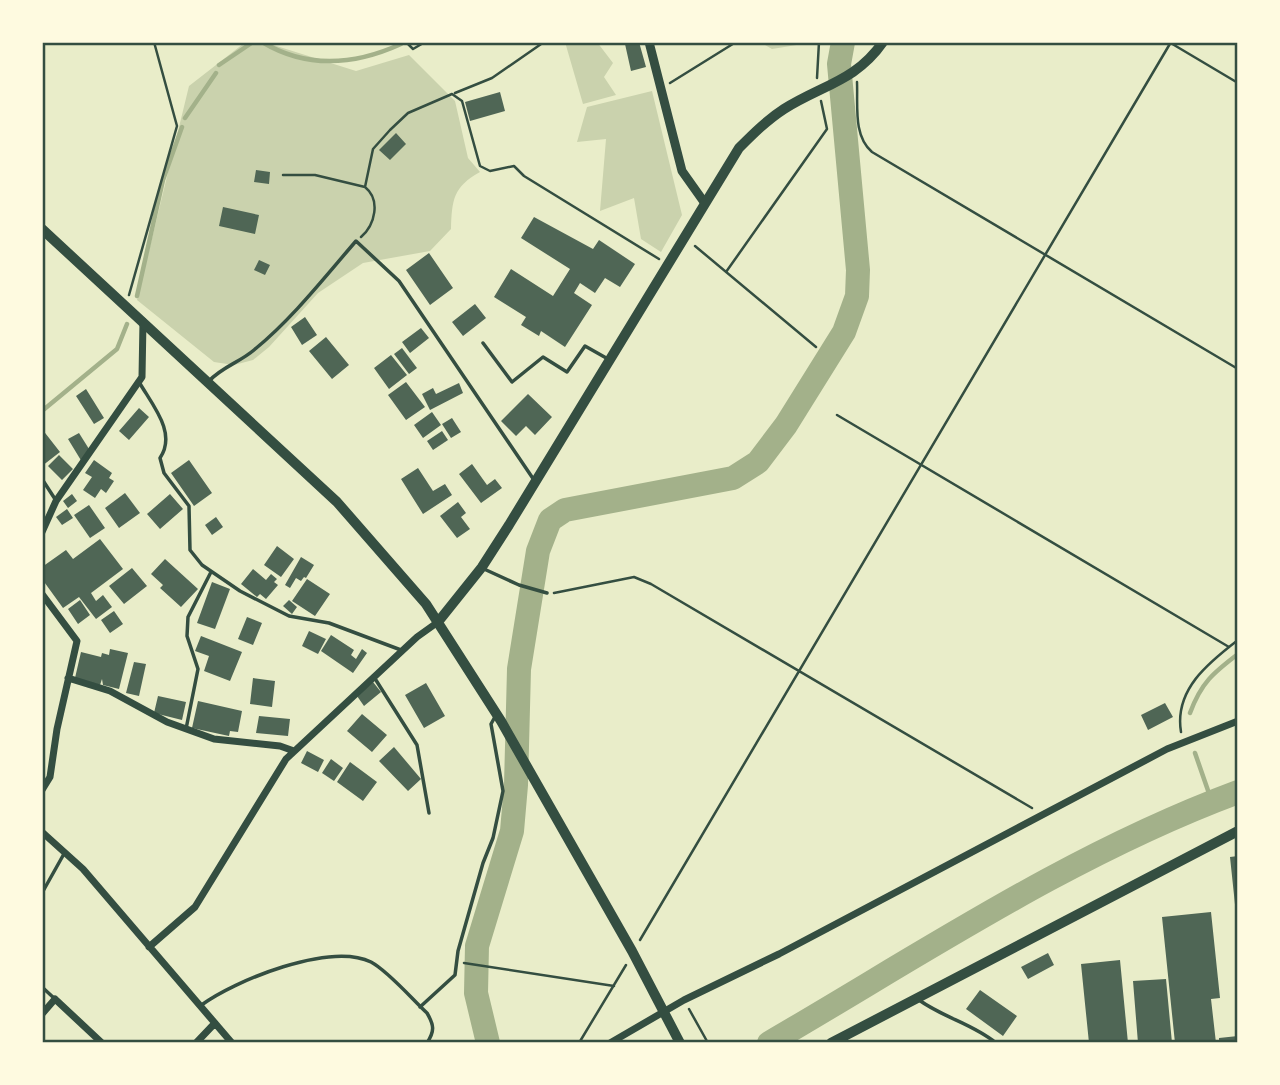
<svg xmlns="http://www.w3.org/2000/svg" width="1280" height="1085" font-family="Raleway,sans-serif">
  <rect width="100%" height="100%" fill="#e9edc9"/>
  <path fill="#cad2ad" d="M565,42H597L613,63L604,77L616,95L583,104Z
    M760,42H815L772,49Z
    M267,43L356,71L409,55L455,101L468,158L480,172C453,187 452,200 451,229L430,251L363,263L318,293L269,347L253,360L234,365L214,362L137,300L189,86L243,44Z
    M652,91L682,215L661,252L641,239L634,198L600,211L606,139L577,142L587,107Z"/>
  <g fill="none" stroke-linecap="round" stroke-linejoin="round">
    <path stroke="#a3b18a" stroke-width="4.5" d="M262,42C307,69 355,65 401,44
      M219,65L253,42
      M185,118L216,73
      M137,296L163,180L182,127
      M42,411L117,349L127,324
      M1190,713C1201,683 1213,673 1238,654
      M1195,753L1212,802"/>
    <path stroke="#a3b18a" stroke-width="24" d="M488,1043L476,993L477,946L512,831L516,785L519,669L538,551L550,520L565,510L733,478L758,462L786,425L844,332L857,296L858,270L839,64L843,42
      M769,1043C922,954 1071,854 1238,792"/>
  </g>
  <path fill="#4f6655" d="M639,42L646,67L631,71L625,44Z
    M500,92L505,111L470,121L465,102Z
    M396,133L406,144L390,160L379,150Z
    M256,170L270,172L269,184L254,182Z
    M223,207L259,215L255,234L219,226Z
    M534,217L593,249L599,240L635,264L620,287L605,278L595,293L580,283L574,293L592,305L565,347L541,331L539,336L521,325L526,317L494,297L511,269L553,296L570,269L521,238Z
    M429,253L453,288L430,305L406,270Z
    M259,260L270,265L265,275L254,270Z
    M475,304L486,318L463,336L452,322Z
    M305,317L317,335L302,345L291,327Z
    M421,328L429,338L410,353L402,342Z
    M326,337L349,365L332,379L309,351Z
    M402,348L417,368L409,374L394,354Z
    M391,355L407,375L389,389L374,368Z
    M406,382L425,407L406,420L388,395Z
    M459,383L463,393L430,410L422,394L433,388L436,394Z
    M86,389L104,418L94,424L76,396Z
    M528,394L552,417L535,435L526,426L516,436L501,421Z
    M139,408L149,417L129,440L119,431Z
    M432,412L441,425L423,438L414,425Z
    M452,418L461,432L451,438L442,424Z
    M42,429L60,452L42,466Z
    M442,431L448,440L433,450L427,441Z
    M79,433L89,449L82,462L68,439Z
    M59,455L73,469L62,480L48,466Z
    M94,460L112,473L109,478L114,481L106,493L101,489L95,498L83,490L92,477L85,473Z
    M189,460L212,493L194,506L171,473Z
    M472,464L487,485L495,479L502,488L481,503L459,474Z
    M418,468L433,491L445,484L452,495L423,514L401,479Z
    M125,493L140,513L119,528L105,508Z
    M72,494L77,501L68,508L63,501Z
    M170,494L183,509L160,529L147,514Z
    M458,502L466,513L461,517L470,529L457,538L440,516Z
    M89,505L105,528L90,538L74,515Z
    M67,509L73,518L62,525L56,517Z
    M216,517L223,527L212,535L205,525Z
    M100,539L123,569L91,593L96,601L103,595L112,607L96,619L79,597L63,608L42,579V567L66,550L73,559Z
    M277,546L294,559L281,577L264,565Z
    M301,557L314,565L306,578L304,577L301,581L296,578L290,588L285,585Z
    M165,559L198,589L181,607L160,588L163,585L151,574Z
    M132,568L147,586L124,604L109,586Z
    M253,569L266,580L271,574L277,579L274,582L278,585L266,599L260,594L257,597L241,584Z
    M307,579L330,594L315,616L292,601Z
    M212,582L230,589L215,629L197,623Z
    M80,600L90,615L78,624L68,609Z
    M289,600L297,607L292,614L283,606Z
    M114,611L123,624L110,633L101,620Z
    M247,617L262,623L253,645L238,639Z
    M309,631L326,639L318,654L302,646Z
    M331,635L354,650L351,655L356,659L362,649L367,653L353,673L321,651Z
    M201,636L242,652L230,681L204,671L209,656L195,651Z
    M110,649L128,653L119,689L103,685L102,679L100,685L75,678L81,652L101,657L102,653L109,655Z
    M134,662L146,664L139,696L126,693Z
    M253,678L275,681L272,707L250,704Z
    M373,682L381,692L364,706L357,696Z
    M426,683L445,716L424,728L405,695Z
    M158,696L186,702L182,720L154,713Z
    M198,701L242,711L238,732L230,731L229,736L192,728Z
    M1165,703L1173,717L1148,730L1141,715Z
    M362,714L387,735L372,752L347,731Z
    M259,716L290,719L288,736L256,733Z
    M394,747L421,779L408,791L379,761Z
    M307,751L324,760L318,772L301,763Z
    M331,759L343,768L334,781L322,773Z
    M350,762L377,782L363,801L337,782Z
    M1238,856V914H1236L1230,857Z
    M1211,912L1220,998L1211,999L1216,1043H1175L1162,917Z
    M1048,953L1054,965L1028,979L1021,967Z
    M1120,960L1128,1043H1089L1081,964Z
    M1166,979L1172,1043H1138L1133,981Z
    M980,990L1017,1016L1003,1036L966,1009Z
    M1238,1036V1043H1219V1038Z"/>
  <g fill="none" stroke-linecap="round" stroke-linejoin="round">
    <path stroke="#344e41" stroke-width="2.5" d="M406,42L413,49L425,42
      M1169,42L1238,83
      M817,78L819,42
      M857,82C858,105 853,136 872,152L1238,369
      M670,83L736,42
      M455,93L492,78L544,42
      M283,175H315L365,187
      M361,237C375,225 381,200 365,187L373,149L390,130L408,113L452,94L462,101L480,166L490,171L514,166L524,176L659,259
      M695,246L816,347
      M726,272L827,129L821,101
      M129,295L177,126L154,42
      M837,415L1229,647
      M554,593L634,577L651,584L1032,808
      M1181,732C1174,690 1208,663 1238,640
      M640,940L1171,42
      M464,963L614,986
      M689,1009L708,1043
      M579,1043L626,965"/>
    <path stroke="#344e41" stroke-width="3.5" d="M483,343L512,382L543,357L567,372L585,346L608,359
      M209,381C222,367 240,362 254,350C292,319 324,278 356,241L399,281L534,480
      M139,382C153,406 177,433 160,458L164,473L189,506L190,550L202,565L240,591L289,616L329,623L401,650
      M42,479L55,499
      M484,569L519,585L547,593
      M374,677L417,745L429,813
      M186,729L198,669L187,636L188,617L211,572
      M42,893L65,852
      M42,987L55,999
      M919,1000C944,1018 973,1024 996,1043
      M200,1006C235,980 330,942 371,962C388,971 412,999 427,1013C434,1025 435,1031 427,1043
      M420,1007L455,975L458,951L483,863L493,838L503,791L491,724L496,715"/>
    <path stroke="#344e41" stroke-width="7" d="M42,532L56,501L142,377L143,321
      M42,594L77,641L57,729L50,777L42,790
      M68,678L110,691L167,722L214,739L280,746L294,751
      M42,832L83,869L232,1043
      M149,947L195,907L286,759L417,637L438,622
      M42,1014L55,999L102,1043
      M196,1043L215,1023
      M610,1043L684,1000L779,954L1167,749L1238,721"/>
    <path stroke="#344e41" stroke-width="9" d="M649,42L682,171L704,202"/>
    <path stroke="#344e41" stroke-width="10" d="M42,229L337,502L426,604L501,721L632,951L680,1043
      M438,622L482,567L509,525L739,148C753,134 767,120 784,109C822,85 856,81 883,42
      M831,1043L1238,831"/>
  </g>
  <rect width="1280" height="1085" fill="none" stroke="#fefae0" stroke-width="88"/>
  <rect x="44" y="44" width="1192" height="997" fill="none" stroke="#344e41" stroke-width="2.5"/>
</svg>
